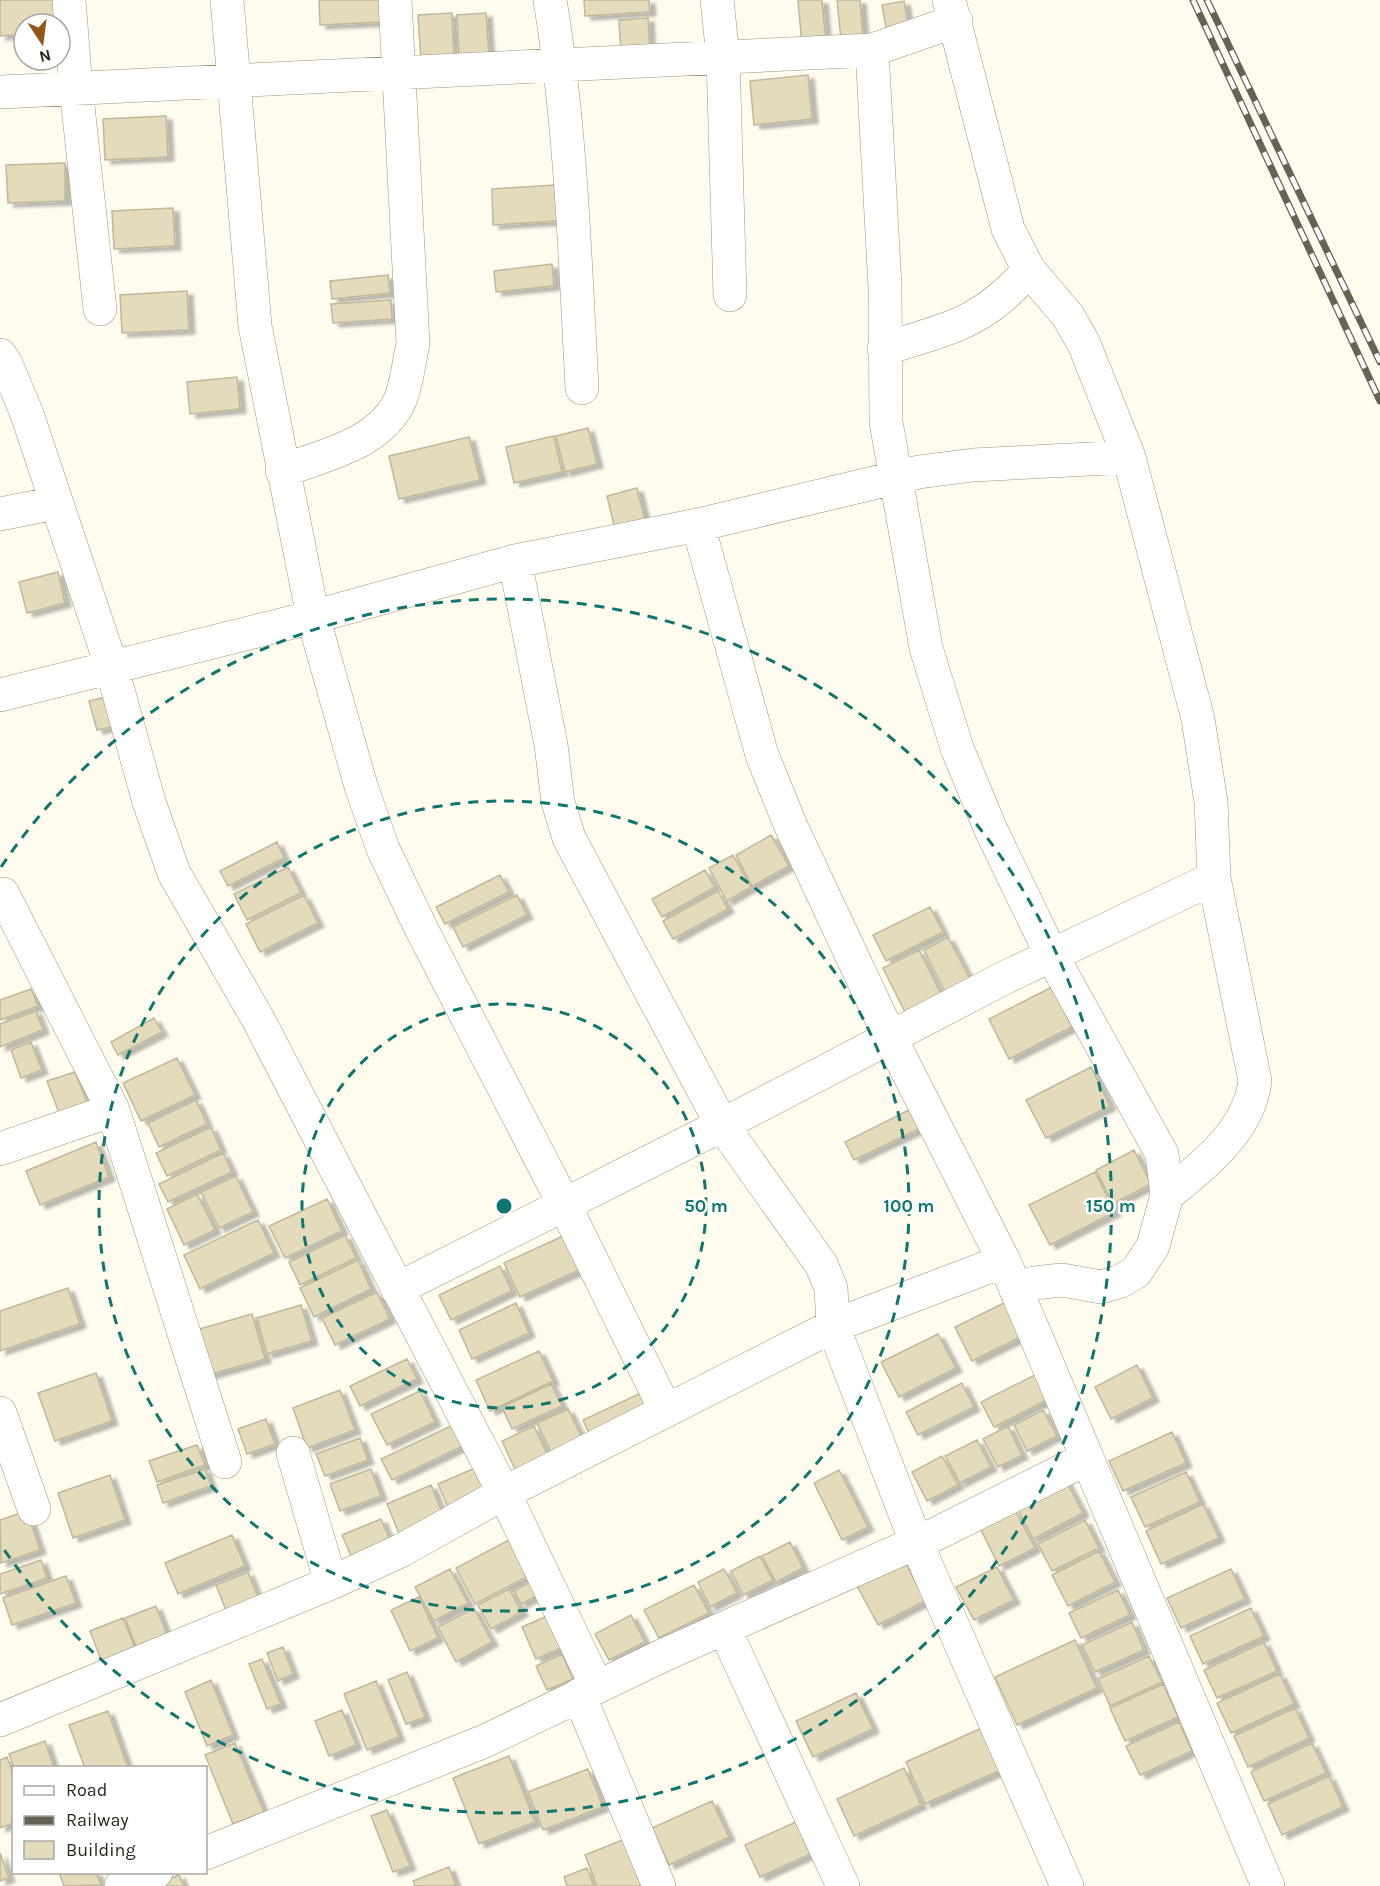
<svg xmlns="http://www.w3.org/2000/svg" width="1380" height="1886" font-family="Karla,sans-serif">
  <defs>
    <filter id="shadow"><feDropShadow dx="6" dy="4" stdDeviation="1.5" flood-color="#0004"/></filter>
  </defs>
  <rect width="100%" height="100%" fill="#fffbef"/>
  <path fill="#e4dbbd" stroke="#c0b89b" stroke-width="1.5" filter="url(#shadow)" d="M0,0H54L55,24H24V34L0,36Z
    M319,0H381L382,22L320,25Z
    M584,0H649L650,12L585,16Z
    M798,0H822L826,43L802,45Z
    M837,0H860L863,38L841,40Z
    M904,1L910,36L888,39L882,5Z
    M452,13L454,60L421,61L418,15Z
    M486,13L489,55L459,57L457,15Z
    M648,18L650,53L621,55L619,20Z
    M808,75L812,119L754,125L750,81Z
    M166,116L168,157L105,160L103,119Z
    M65,163V201L8,203L6,165Z
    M555,185L557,221L493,225L492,189Z
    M173,208L175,246L114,249L112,211Z
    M552,264L554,286L496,292L494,271Z
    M388,275L390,293L332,299L330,281Z
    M187,291L189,330L122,333L120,295Z
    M391,300L392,319L333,323L331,304Z
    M237,377L240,409L190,414L187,382Z
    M588,428L597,464L565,472L556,436Z
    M554,436L562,472L514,483L506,447Z
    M469,437L480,480L399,499L389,456Z
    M637,488L646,525L616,533L607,496Z
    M58,572L65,603L27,613L19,582Z
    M114,695L121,725L97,730L89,701Z
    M771,835L789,866L752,886L736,855Z
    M277,842L284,858L228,886L220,871Z
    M733,855L751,887L727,901L709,868Z
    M288,867L301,893L247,920L234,894Z
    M705,870L715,887L662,917L652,899Z
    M500,875L509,892L445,924L436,907Z
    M718,891L728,909L673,939L663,921Z
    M304,895L318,923L260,952L246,924Z
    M517,895L527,915L463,947L453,927Z
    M930,907L943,932L886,961L873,935Z
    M948,937L972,983L947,996L924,950Z
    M919,950L942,996L906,1014L883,968Z
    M1052,987L1072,1027L1009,1059L989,1019Z
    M31,989L38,1006L0,1020V1000Z
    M36,1011L43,1030L0,1047V1024Z
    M154,1018L162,1032L118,1055L111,1042Z
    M31,1042L42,1070L21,1078L11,1050Z
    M177,1058L195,1095L141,1121L123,1083Z
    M1091,1067L1110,1106L1046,1138L1026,1100Z
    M75,1072L87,1103L59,1113L47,1081Z
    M196,1100L207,1124L159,1147L148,1123Z
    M909,1110L919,1129L854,1160L845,1142Z
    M211,1127L221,1150L167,1176L156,1153Z
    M96,1142L109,1177L40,1205L26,1171Z
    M1134,1150L1151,1184L1113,1204L1096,1170Z
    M223,1153L232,1172L168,1202L159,1184Z
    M1095,1172L1115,1212L1050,1245L1029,1205Z
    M236,1176L253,1212L219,1228L201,1192Z
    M197,1194L215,1230L184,1245L167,1209Z
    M327,1199L342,1231L285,1258L269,1226Z
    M258,1220L274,1253L200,1289L184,1255Z
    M345,1235L356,1258L300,1285L289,1262Z
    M563,1236L579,1270L520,1297L504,1263Z
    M358,1260L371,1289L314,1317L300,1288Z
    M500,1266L512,1291L451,1320L439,1295Z
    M68,1288L80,1324L0,1351V1311Z
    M377,1292L390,1319L335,1345L322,1318Z
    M1008,1301L1025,1335L972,1361L955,1327Z
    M516,1303L529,1333L472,1359L459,1330Z
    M301,1305L312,1341L267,1354L257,1318Z
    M252,1314L265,1359L208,1375L196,1330Z
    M938,1334L956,1368L899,1397L881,1362Z
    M539,1351L553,1381L490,1411L476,1380Z
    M407,1359L417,1379L360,1406L350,1386Z
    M1137,1365L1153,1398L1111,1419L1095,1387Z
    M1043,1371L1055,1396L994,1427L981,1402Z
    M96,1373L112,1421L55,1441L38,1393Z
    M962,1383L974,1407L918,1435L906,1412Z
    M551,1384L562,1406L512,1429L502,1407Z
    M340,1390L355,1430L307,1448L293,1408Z
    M420,1391L435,1422L387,1445L371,1414Z
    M643,1392L653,1416L594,1444L583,1420Z
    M568,1409L587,1448L556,1463L537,1423Z
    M1043,1410L1057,1436L1027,1451L1014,1425Z
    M266,1419L275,1444L247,1454L238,1429Z
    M453,1425L463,1446L392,1480L381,1459Z
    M534,1426L552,1465L520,1480L502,1441Z
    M1008,1426L1022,1455L998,1467L983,1439Z
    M1172,1432L1186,1463L1123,1491L1109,1461Z
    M360,1438L368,1460L325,1476L316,1454Z
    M977,1440L991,1467L960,1483L945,1456Z
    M197,1445L205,1465L157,1482L149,1461Z
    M942,1456L958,1485L927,1501L912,1472Z
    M475,1468L489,1501L452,1516L438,1484Z
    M205,1469L211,1486L163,1503L157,1485Z
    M371,1469L381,1496L340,1511L330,1484Z
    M839,1470L868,1527L842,1540L814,1483Z
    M1186,1472L1200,1502L1145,1527L1131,1497Z
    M110,1475L125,1520L73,1538L58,1493Z
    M1065,1479L1083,1513L1033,1539L1015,1504Z
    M431,1485L445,1520L401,1538L387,1504Z
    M1203,1504L1219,1538L1161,1564L1146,1531Z
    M1015,1510L1035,1548L999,1566L980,1528Z
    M27,1511L40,1550L1,1563L0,1520Z
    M381,1519L393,1547L354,1563L342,1535Z
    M1085,1520L1099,1548L1052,1571L1038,1544Z
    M232,1535L245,1566L178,1594L165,1563Z
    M509,1540L528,1576L475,1604L456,1568Z
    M790,1542L803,1568L776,1582L762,1556Z
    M1099,1551L1115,1582L1068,1606L1052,1575Z
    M760,1556L773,1580L743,1595L731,1571Z
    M903,1558L925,1601L878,1625L855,1582Z
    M41,1560L47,1578L0,1594V1574Z
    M997,1567L1014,1600L974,1620L956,1587Z
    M450,1569L468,1603L434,1621L415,1587Z
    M724,1569L737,1593L710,1607L698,1582Z
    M1231,1569L1245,1599L1181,1628L1167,1598Z
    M248,1572L261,1605L229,1618L216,1585Z
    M66,1576L76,1603L12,1625L3,1598Z
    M530,1582L538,1595L521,1604L514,1591Z
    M694,1585L709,1613L659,1638L644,1610Z
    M509,1589L522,1612L491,1629L478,1605Z
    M1118,1590L1130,1615L1081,1638L1069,1613Z
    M419,1597L438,1638L410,1651L391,1610Z
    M156,1606L168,1638L137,1649L125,1618Z
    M474,1608L492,1642L456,1662L438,1627Z
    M1251,1608L1264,1636L1203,1664L1190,1636Z
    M631,1615L645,1642L609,1660L595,1634Z
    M547,1616L561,1648L536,1659L522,1627Z
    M123,1618L136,1650L102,1662L90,1631Z
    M1132,1622L1144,1650L1095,1672L1082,1645Z
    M1075,1640L1097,1688L1017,1725L995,1677Z
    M1264,1642L1277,1671L1217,1698L1204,1670Z
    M283,1647L293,1674L278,1681L267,1653Z
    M562,1654L573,1679L547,1690L536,1666Z
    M1149,1656L1162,1682L1110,1706L1098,1679Z
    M262,1659L281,1704L267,1709L249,1664Z
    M407,1672L425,1717L406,1724L388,1680Z
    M1280,1674L1294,1704L1231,1733L1217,1703Z
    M211,1680L233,1735L207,1746L185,1692Z
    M376,1681L399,1737L367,1750L344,1694Z
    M1163,1684L1178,1717L1125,1741L1110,1708Z
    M856,1693L873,1729L813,1757L796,1721Z
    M1295,1708L1309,1738L1248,1767L1234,1736Z
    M342,1710L356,1745L329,1756L315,1721Z
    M108,1711L128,1768H85L69,1725Z
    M1179,1722L1192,1751L1140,1775L1126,1746Z
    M984,1727L1003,1769L925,1804L906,1762Z
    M45,1741L54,1768H14L9,1754Z
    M235,1743L264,1812L233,1824L205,1755Z
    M1312,1743L1326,1773L1264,1801L1251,1772Z
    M509,1756L535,1822L479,1844L453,1778Z
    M7,1757L14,1776V1823L0,1828V1760Z
    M904,1768L921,1805L854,1836L837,1799Z
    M588,1769L603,1807L543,1830L528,1792Z
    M1329,1776L1343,1807L1282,1835L1268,1804Z
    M712,1801L729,1837L669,1865L652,1828Z
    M387,1810L410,1866L393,1872L371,1816Z
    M800,1820L815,1852L760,1877L745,1845Z
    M625,1839L644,1886H597L585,1855Z
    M0,1853L9,1878L0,1881Z
    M449,1867L456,1886H415L413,1881Z
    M587,1868L594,1886H567L564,1877Z
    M59,1872H96L101,1885L64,1886Z
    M179,1875L184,1886H150Z"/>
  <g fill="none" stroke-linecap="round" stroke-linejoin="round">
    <g stroke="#9d9579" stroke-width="34">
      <path id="minor" d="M69,0L76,88L100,309
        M227,0L255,326L313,617L361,786L383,849L423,932L564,1204L666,1411
        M550,0C571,128 575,258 582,388
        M717,0L723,57L730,295
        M949,0L1008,229L1029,270L1068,316L1084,344L1129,457L1198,719L1211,802L1214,878L1255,1081C1249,1131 1203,1166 1167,1195
        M872,50L885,287L886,422L926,648L957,748L991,830L1052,956L1162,1154L1167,1195L1153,1246L1136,1272L1121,1281L1101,1287L1062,1280L1034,1283L1016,1290
        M0,92L872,50L956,21
        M884,349C949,328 982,324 1029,270
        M0,355L6,364L27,414L111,665L149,802L174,873L258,1019L504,1493L597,1687
        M282,471C324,455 382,444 401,398C407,382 409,361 413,344L395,0
        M0,514L55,503
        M698,525L762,755L790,824L890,1037L1004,1261L1268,1886
        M515,561L551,745L558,802L569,838L722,1125L821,1264L831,1288L833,1326L916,1542L1067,1886
        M0,695L313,617L515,561L698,525L919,472L973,465L1129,457
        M3,894L113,1110L225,1462
        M0,1149L113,1110
        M397,1289L722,1125L1004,978L1214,878
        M0,1413L34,1509
        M293,1453L331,1583
        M724,1628L843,1886
        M579,1695L659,1886
        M0,1720L331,1583L402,1550L504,1493L833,1326L1004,1261
        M206,1853L485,1741L666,1654L938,1533L1086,1459
        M121,1886L156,1872"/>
    </g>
    <use href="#minor" stroke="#fff" stroke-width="33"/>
    <g stroke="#666256" stroke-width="7">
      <path id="rail" d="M1193,0L1380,401
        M1207,0L1380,362"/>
    </g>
    <use href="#rail" stroke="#fff" stroke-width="4.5" stroke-dasharray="14" stroke-linecap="butt"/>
  </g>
  <g fill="none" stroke="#0f766e" stroke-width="3" stroke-dasharray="10 8">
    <circle cx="504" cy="1206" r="202"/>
    <circle cx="504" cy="1206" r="405"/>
    <path d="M1 867A607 607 0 1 1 1 1545"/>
  </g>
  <circle cx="504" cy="1206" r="9" fill="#0f766e" stroke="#fff" stroke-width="3"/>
  <g font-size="18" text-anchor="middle" font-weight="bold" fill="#0f766e" stroke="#fff" stroke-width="5" stroke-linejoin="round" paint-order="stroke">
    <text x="706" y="1212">50 m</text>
    <text x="909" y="1212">100 m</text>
    <text x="1111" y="1212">150 m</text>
  </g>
  <rect x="12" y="1766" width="195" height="108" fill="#ffffff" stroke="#a9a8a3" stroke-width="1.5"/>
  <rect x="24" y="1786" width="30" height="9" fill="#ffffff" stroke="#a9a8a3" stroke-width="1.5"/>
  <text x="66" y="1796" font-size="18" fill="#29261a">Road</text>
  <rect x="24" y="1816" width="30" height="9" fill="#666256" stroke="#a9a8a3" stroke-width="1.5"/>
  <text x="66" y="1826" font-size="18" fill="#29261a">Railway</text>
  <rect x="24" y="1841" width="30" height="18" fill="#e4dbbd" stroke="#a9a8a3" stroke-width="1.5"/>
  <text x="66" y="1856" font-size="18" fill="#29261a">Building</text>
  <g transform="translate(42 42) rotate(167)"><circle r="28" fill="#ffffff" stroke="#a9a8a3" stroke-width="1.5"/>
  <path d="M0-4.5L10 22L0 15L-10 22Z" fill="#925617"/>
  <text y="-9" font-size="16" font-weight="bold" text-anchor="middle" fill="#29261a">N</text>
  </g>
</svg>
